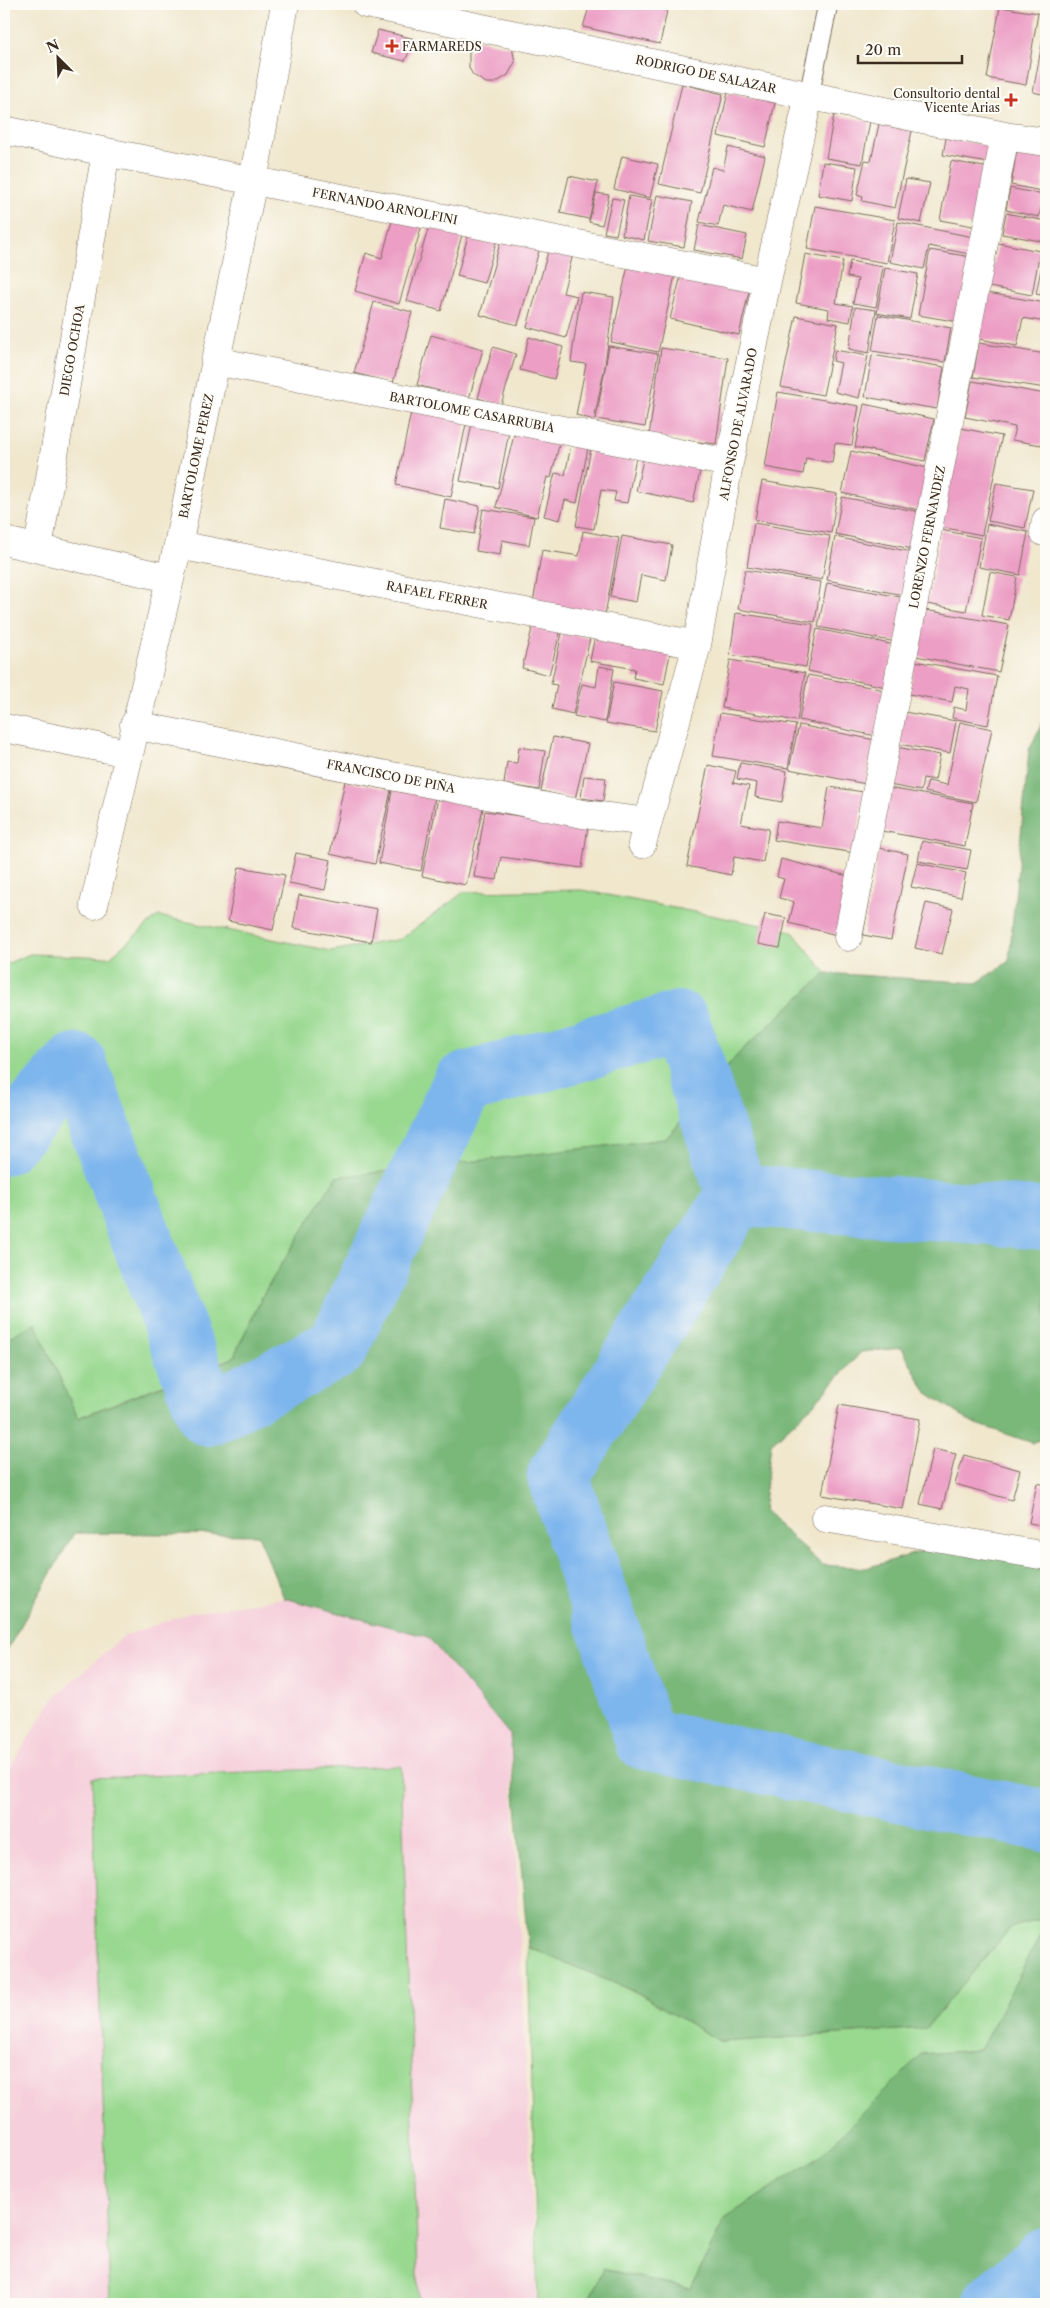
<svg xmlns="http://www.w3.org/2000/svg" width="1050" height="2308" font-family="'Libre Caslon Text',serif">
  <rect width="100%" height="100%" fill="#fdfcf7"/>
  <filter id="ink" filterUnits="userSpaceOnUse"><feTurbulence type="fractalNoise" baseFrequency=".02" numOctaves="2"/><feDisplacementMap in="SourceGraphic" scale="10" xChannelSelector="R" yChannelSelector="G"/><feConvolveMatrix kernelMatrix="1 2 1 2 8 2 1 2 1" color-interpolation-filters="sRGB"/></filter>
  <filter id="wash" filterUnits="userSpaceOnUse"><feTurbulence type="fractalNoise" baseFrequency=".0096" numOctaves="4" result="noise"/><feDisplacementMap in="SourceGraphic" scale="20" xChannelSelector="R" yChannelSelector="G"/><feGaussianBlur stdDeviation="1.12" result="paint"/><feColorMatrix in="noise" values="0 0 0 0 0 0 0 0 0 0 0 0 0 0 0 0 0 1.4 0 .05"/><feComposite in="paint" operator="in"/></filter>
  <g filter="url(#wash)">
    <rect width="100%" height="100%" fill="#f0e7cd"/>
    <path fill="#f5cfdb" d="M284,1598L428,1637L510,1735L537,2304H4V1771L7,1772L54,1698L124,1636L190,1613Z"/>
    <path fill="#98d88f" stroke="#6a8156" d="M582,890L792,931L826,973L740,1052L666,1139L336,1178L265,1291L233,1358L77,1418L35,1324L4,1340V965L30,954L110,957L158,916L331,951L401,939L464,892Z
      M401,1766L419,2304H110L92,1778Z
      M1046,1918V1925L980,2050L922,2054L819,2157L725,2218L691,2289L603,2269L587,2304H538L528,1947L638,1993L721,2042L926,2028L1011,1927Z"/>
    <path fill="#7ab87a" stroke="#5a714c" d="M1046,715V1436L1033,1443L971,1422L926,1392L902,1348L861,1352L810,1408L771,1444L763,1511L822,1565L866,1568L937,1547L1046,1564V1918L1011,1927L926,2028L721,2042L638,1993L528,1947L510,1735L428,1637L284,1598L258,1535L74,1533L4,1655V1340L35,1323L78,1418L233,1358L265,1291L336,1177L666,1139L740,1052L826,973L977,983L1009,961L1029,750Z
      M1046,1925V2304H587L603,2269L691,2289L725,2218L819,2157L922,2054L980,2050Z"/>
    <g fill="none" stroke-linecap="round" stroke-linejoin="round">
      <path stroke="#7db5ed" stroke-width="62" d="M4,1144L76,1064L208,1415L337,1348L463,1084L679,1022L737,1195
        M737,1195L558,1476L645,1739L1046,1821
        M737,1195L1046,1219
        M993,2304L1046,2259"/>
    </g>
    <g id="blocks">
      <path fill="#ec9ec5" d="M590,4H657L668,6L660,44L583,27Z
        M1000,7L1038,13L1026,85L987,78Z
        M1045,27H1046V95L1033,92Z
        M378,30L415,39L405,61L371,53Z
        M478,40L512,47L515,62L508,75L495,83H486L473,75L469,68V52Z
        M682,84L723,94L700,193L659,184Z
        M728,92L775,103L765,147L718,136Z
        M834,115L870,121L862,164L826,158Z
        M879,124L912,131L895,208L862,201L863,197L857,195L865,160L871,161Z
        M946,138L991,146L988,163L943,155Z
        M728,147L765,156L752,212L723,205L718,226L699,222L712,167L723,170Z
        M1017,149L1046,155L1042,191L1011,185Z
        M622,156L658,164L650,198L614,189Z
        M951,161L990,168L978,227L940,220Z
        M823,162L857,167L852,201L818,195Z
        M569,176L598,182L589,219L560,213Z
        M906,179L930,183L921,223L898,218Z
        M1010,188L1044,195L1039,217L1006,210Z
        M596,193L609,195L602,225L589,222Z
        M657,195L692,202L684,247L648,241Z
        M1045,195H1046V215L1041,214Z
        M629,196L652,200L644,240L622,235Z
        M612,198L624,200L616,235L604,233Z
        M815,206L895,220L887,263L807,249Z
        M1006,213L1046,221V242L1002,234Z
        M393,217L422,225L399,304L355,291L366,253L382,258Z
        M898,222L973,237L969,254L929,246L924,269L890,262Z
        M699,225L747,235L742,259L694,250Z
        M429,226L462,235L441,311L407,301Z
        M469,232L497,240L484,283L457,276Z
        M502,236L540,247L518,325L480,315Z
        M998,243L1040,251L1032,295L989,287Z
        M549,248L573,254L563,293L577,296L566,338L527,327Z
        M930,250L971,257L959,322L918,315Z
        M805,254L843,261L836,303L853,306L850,322L828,318L829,309L796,303Z
        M629,261L676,271L658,352L611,342Z
        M850,261L883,267L876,307L853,303L858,279L847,277Z
        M885,268L918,274L910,319L877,313Z
        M1041,269L1046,270V296L1036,294Z
        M682,271L750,287L739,335L670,319Z
        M581,292L614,297L605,366L594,420L576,415L586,364L571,362Z
        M987,293L1046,303V322L1023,318L1017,346L979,339Z
        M374,302L412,312L393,383L354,373Z
        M855,307L876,310L869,353L849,349Z
        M878,315L951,328L945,362L872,351Z
        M796,316L838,324L823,395L781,387Z
        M431,335L483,349L469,399L417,385Z
        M529,337L563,347L554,379L520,370Z
        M979,343L1046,354V388L973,377Z
        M609,346L658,354L645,427L596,419Z
        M493,347L516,354L501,405L478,398Z
        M661,348L728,358L716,444L649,436Z
        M835,350L868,356L859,398L835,392L841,363L833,361Z
        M872,355L944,367L937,409L865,397Z
        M972,381L1046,394V416L1041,445L1012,440L1015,427L965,417Z
        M778,392L859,406L852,445L835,443L832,463L806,458L803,474L765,467Z
        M864,404L934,419L925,461L855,447Z
        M412,407L467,419L451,497L396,485Z
        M473,419L510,427L498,488L460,481Z
        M516,427L561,437L551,478L547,477L537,517L496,507Z
        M960,428L1002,436L982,535L941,527Z
        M572,440L589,443L577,503L565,500L560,520L544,516L555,473L565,475Z
        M592,443L637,452L627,503L614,501L616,492L601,490L594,529L576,526Z
        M851,451L928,468L919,510L842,493Z
        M644,455L701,467L693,503L636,491Z
        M762,481L837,494L831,533L755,520Z
        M996,483L1033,489L1025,528L988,521Z
        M842,497L920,512L912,549L835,534Z
        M445,499L480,506L474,534L440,528Z
        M483,509L534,517L529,545L502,540L500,555L476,551Z
        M754,523L830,536L822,580L747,567Z
        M987,524L1028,532L1020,575L979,567Z
        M941,530L981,538L966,611L927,604Z
        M583,531L619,538L605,615L533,603L542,550L579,556Z
        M622,536L672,545L666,580L641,575L636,602L610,597Z
        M835,537L912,552L903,595L827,580Z
        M745,570L821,582L815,622L738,609Z
        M990,572L1017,577L1009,620L982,615Z
        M827,583L905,598L896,642L818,627Z
        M925,610L1009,625L999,672L916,656Z
        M736,613L813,624L806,667L730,655Z
        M534,621L561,629L549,675L522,668Z
        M817,629L895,645L886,687L808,671Z
        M562,633L590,638L573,714L552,709L557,685L551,684Z
        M595,635L671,649L664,684L633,678L635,669L590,661Z
        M730,660L805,673L797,721L722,708Z
        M915,661L997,676L988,725L952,718L954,707L966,710L969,689L955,686L952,702L909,694Z
        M599,666L614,669L605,722L574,716L582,684L596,687Z
        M808,675L885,690L876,736L799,720Z
        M614,682L663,691L655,731L606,723Z
        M904,712L956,721L950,753L898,744Z
        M720,713L796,725L788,768L713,756Z
        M960,722L992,729L976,802L925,792L928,781L947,785Z
        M799,725L875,740L866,784L789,769Z
        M553,737L588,744L575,799L541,791Z
        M519,747L545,751L539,790L504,784L507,762L517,763Z
        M896,747L940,755L935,780L923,778L921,791L889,785Z
        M740,763L787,771L782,802L755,797L757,783L737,779Z
        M708,765L736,771L733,783L749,786L741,824L769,829L763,862L734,857L731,875L687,866Z
        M584,776L606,778L603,801L581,798Z
        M345,781L391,790L375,864L330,854Z
        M393,785L436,792L421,871L379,863Z
        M829,787L864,792L855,853L774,840L777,821L822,828Z
        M889,788L973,803L965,846L881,831Z
        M438,798L483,808L466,885L422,876Z
        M485,811L588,826L582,868L501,857L497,880L474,877Z
        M922,841L971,850L967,870L918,861Z
        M879,848L908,854L891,940L863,935Z
        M296,853L331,860L325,890L289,883Z
        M781,859L852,877L837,935L789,923L794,902L779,898L784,879L777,877Z
        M917,863L966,873L961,897L911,887Z
        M239,867L285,875L273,930L228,921Z
        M299,895L377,909L371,942L293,928Z
        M926,903L953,909L942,954L915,948Z
        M765,914L786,918L780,948L758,944Z
        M839,1405L920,1419L903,1509L822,1495Z
        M933,1449L956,1454L942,1509L920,1504Z
        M964,1455L1020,1470L1012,1500L955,1484Z
        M1037,1483L1046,1485V1526L1029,1523Z"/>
    </g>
  </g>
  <g filter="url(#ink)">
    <use href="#blocks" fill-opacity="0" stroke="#7a6c5b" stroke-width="1"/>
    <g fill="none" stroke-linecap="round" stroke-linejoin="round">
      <g stroke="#7a6c5b" stroke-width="21">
        <path id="lane" d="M809,95L828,4"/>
      </g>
      <g stroke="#7a6c5b" stroke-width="29">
        <path id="street" d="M366,4L1005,136L1046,142
          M4,130L106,152L767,281
          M215,361L729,463
          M1044,532L1046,521
          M4,541L169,578
          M178,545L697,645
          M38,548L106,152
          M134,725L583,814L648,822
          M4,728L128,753
          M642,844L697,645L729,463L767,281L809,95
          M94,905L178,545L253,181L285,4
          M848,937L1005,136
          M825,1518L1046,1556"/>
      </g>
      <use href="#lane" stroke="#fff" stroke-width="19"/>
      <use href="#street" stroke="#fff" stroke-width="28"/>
    </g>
  </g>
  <g fill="#c8321e" stroke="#fdfcf7" stroke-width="2">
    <path d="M389.5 38.5h5v5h5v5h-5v5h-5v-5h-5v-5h5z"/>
    <path d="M1008.5 92.5h5v5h5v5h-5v5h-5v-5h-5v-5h5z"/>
  </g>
  <g text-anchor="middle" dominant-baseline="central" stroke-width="4" stroke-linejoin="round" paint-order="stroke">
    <g font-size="12" fill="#3b2a1e" stroke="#fdfcf7" text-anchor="start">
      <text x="402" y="46">FARMAREDS</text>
      <text x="1000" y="93" text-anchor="end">Consultorio dental<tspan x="1000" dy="14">Vicente Arias</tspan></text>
    </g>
    <g font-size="12" fill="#3b2a1e" stroke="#fdfcf7">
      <text transform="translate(706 74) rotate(12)">RODRIGO DE SALAZAR</text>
      <text transform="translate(385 206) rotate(11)">FERNANDO ARNOLFINI</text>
      <text transform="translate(72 350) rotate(-80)">DIEGO OCHOA</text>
      <text transform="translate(472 412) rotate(11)">BARTOLOME CASARRUBIA</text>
      <text transform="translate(738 424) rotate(-79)">ALFONSO DE ALVARADO</text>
      <text transform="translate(196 456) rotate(-78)">BARTOLOME PEREZ</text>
      <text transform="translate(927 537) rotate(-79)">LORENZO FERNANDEZ</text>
      <text transform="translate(437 595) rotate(11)">RAFAEL FERRER</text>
      <text transform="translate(391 776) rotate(11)">FRANCISCO DE PIÑA</text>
    </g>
  </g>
  <rect width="1050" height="2308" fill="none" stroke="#fdfcf7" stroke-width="20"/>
  <g transform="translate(58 58) rotate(336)" stroke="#fdfcf7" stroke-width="4" paint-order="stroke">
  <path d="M0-4L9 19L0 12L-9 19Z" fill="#3b2a1e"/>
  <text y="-8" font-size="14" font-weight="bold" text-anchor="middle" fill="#3b2a1e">N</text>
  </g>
  <path d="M858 55v8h104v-8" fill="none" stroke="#3b2a1e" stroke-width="2.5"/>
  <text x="865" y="55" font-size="15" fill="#3b2a1e" stroke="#fdfcf7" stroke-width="4" paint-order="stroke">20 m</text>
</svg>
